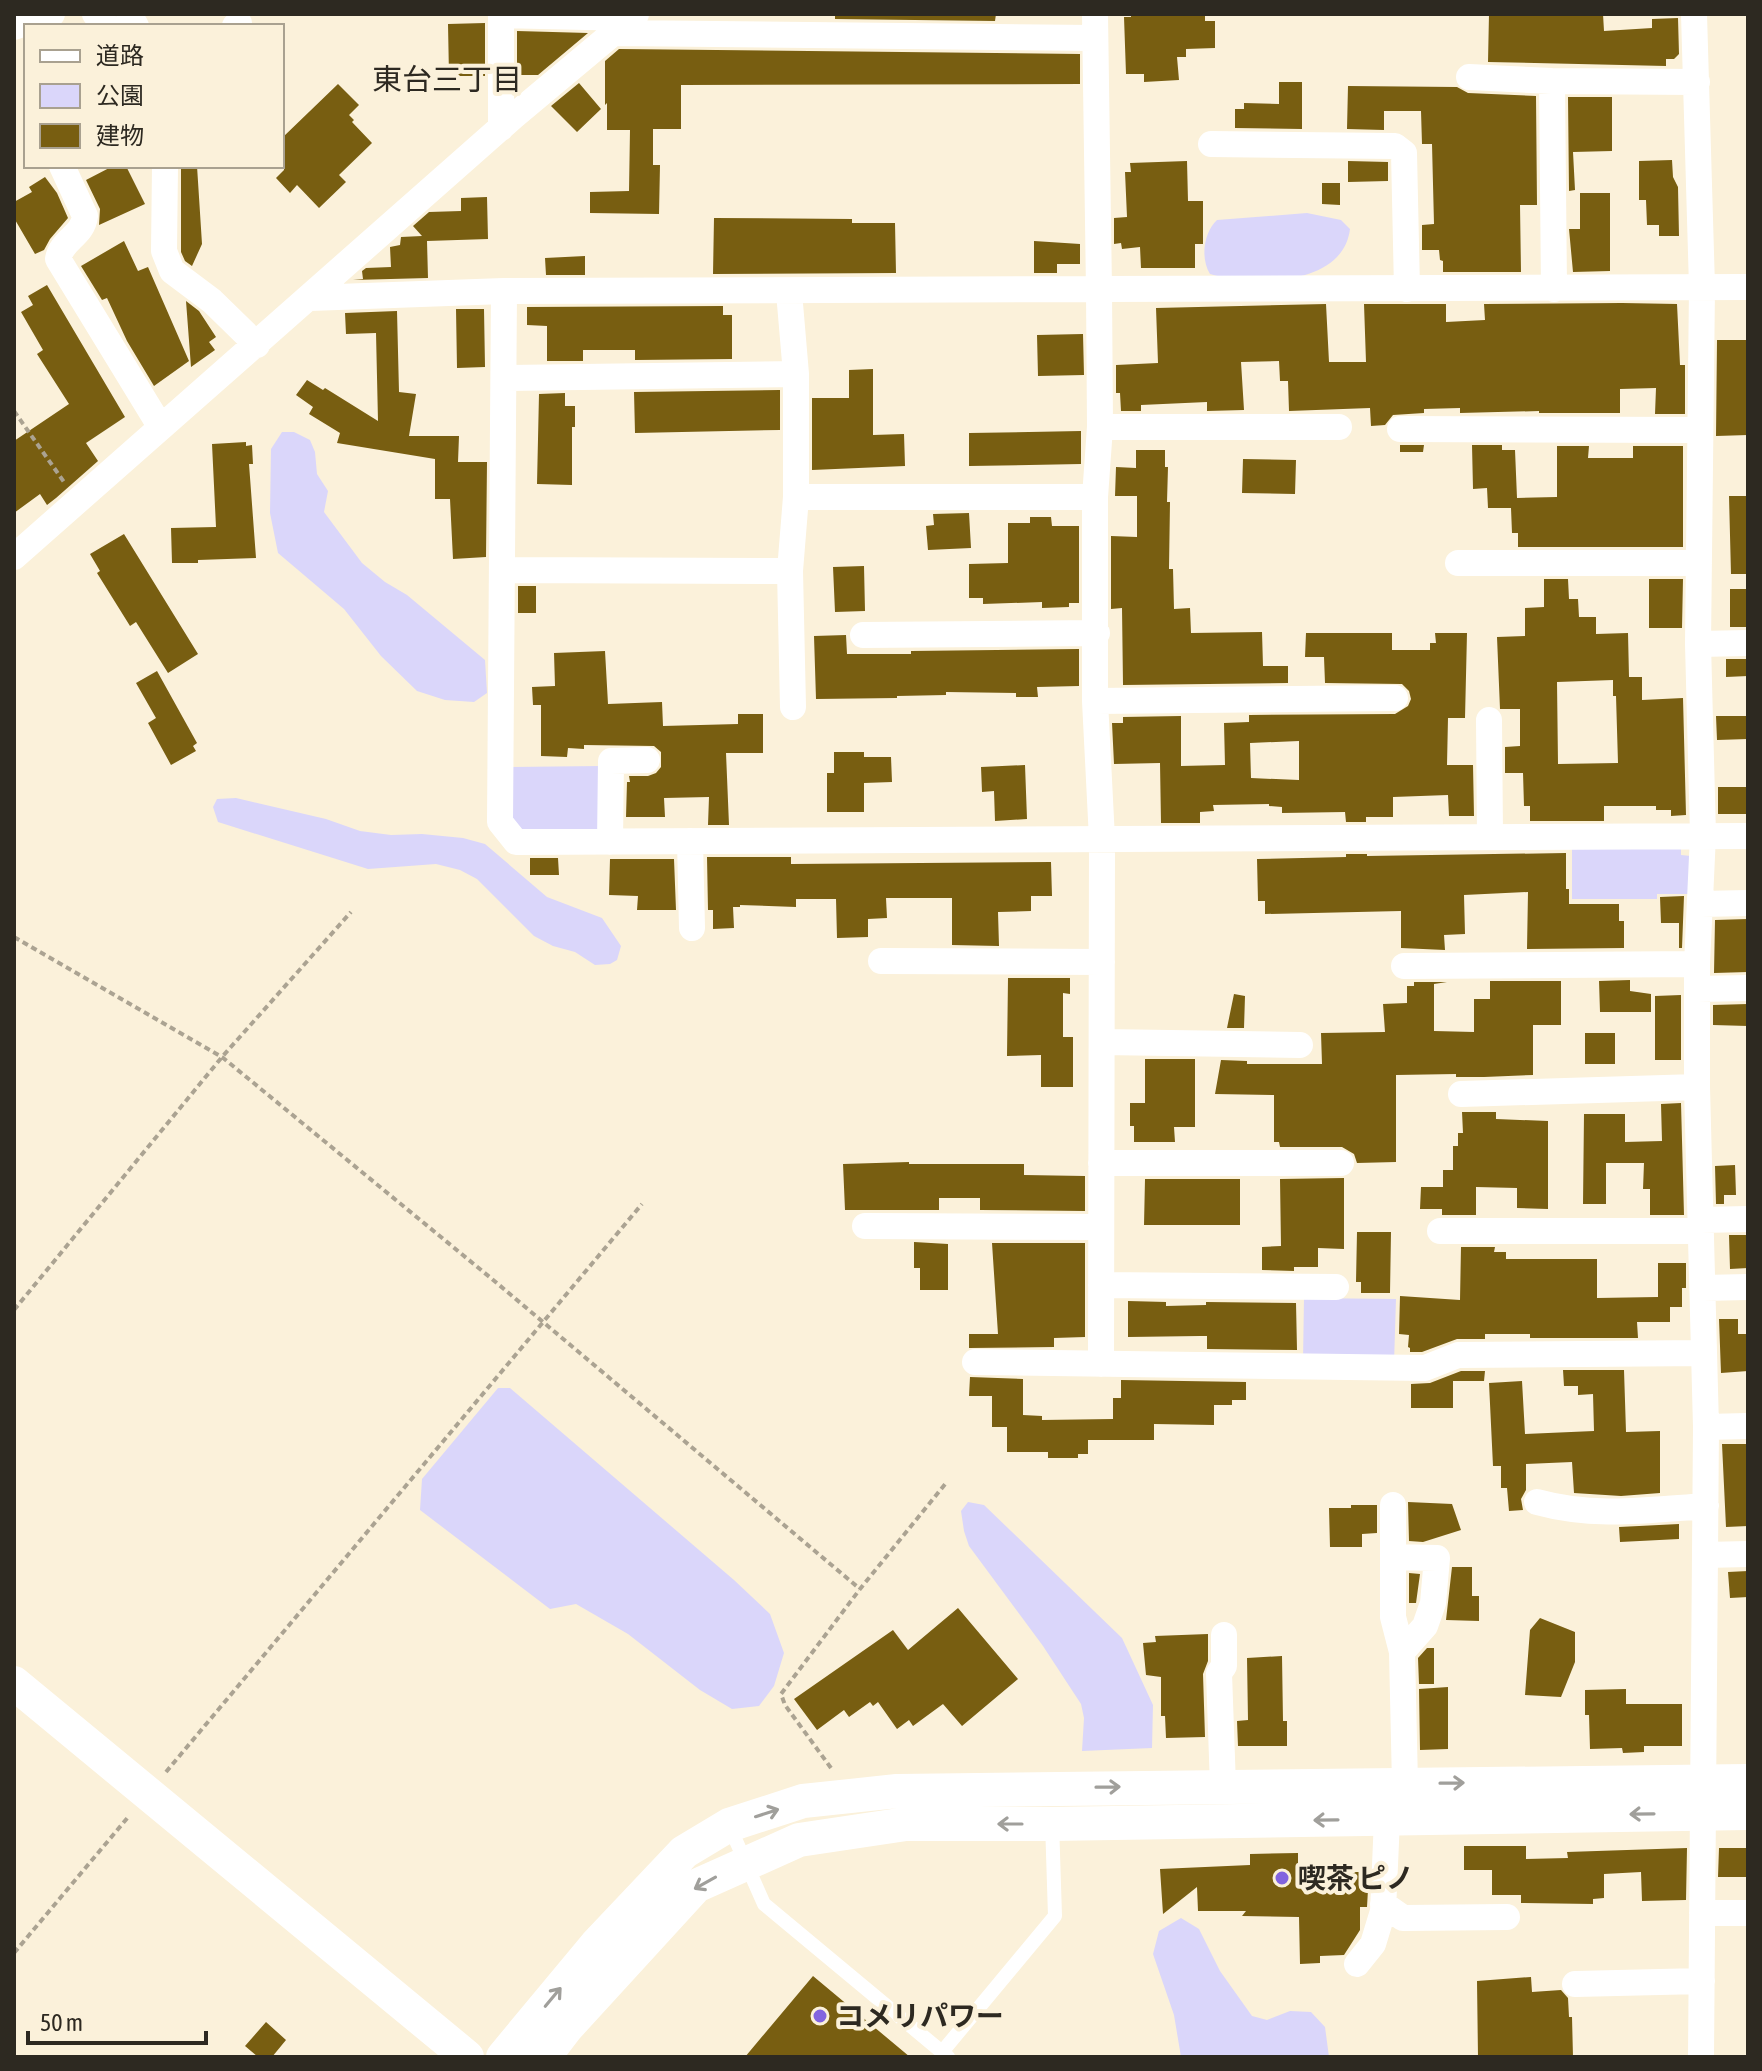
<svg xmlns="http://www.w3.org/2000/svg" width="1762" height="2071" font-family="'Asap Condensed','Noto Sans JP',sans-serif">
  <rect width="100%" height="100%" fill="#fbf1da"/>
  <path fill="#dad6fa" d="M1307,213L1341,220L1350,229C1343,287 1253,286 1210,274C1200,258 1204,232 1217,220Z
    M282,432H294L310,440L315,452L317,474L328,491L324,512L362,563L385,582L407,595L485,660L487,693L474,702L445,700L417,691L381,656L344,609L278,553L270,513L271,449Z
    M601,766L602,836H523L512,817L510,767Z
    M236,798L326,819L360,831L391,835L422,834L463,838L485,844L547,897L602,918L621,946L617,960L610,964L595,965L575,952L553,946L534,936L477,879L460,870L436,864L368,869L218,822L213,807L217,799Z
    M1572,846H1681V855L1691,856V894H1657V899H1572Z
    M1304,1298L1396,1299L1394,1363L1303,1361Z
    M498,1388H510L734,1580L770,1614L784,1653L774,1686L759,1706L732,1709L700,1690L628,1634L576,1604L550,1609L420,1510L422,1479Z
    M968,1502L984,1505L1122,1638L1153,1705L1152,1748L1082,1751L1084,1718L1081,1704L1043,1646L969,1546L964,1531L961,1511Z
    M1181,1918L1199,1929L1220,1971L1252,2016L1267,2020L1290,2011L1311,2012L1325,2027L1329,2057H1181L1174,2015L1153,1954L1159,1931Z"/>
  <path fill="#785e11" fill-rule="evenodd" d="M835,14H996L995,21L835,19Z
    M1131,14H1205V21H1215V48L1186,49V57H1177L1179,80L1144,82V74H1126L1124,17H1131Z
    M1489,14H1603L1604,31L1652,28V19L1678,18L1679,54L1674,59H1666V66L1488,62Z
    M485,23V76H449L448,24Z
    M517,31L588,33L538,75H517Z
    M619,49L1080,54V84L681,85V129H653V165H660L659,214L590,213V192L629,191L630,130H607V103L605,105V61Z
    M1279,82H1302V129L1235,128V109H1244V103L1279,104Z
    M579,83L601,109L577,132L551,106Z
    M338,84L359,105L349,115L354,120L352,122L372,143L339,175L346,182L319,208L297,185L290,193L276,178L284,170L282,138Z
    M1348,86L1457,87L1468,93L1536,96L1537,205H1520L1521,272H1443V261L1440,260L1439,250H1422V225L1434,224L1432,144H1422L1421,111H1384V130L1347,129Z
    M1568,97H1612V151L1573,152L1575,190L1569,191Z
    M1672,160L1673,177L1678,187L1679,236H1659V225H1647L1646,200H1639V161Z
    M1187,161L1188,201H1203V244H1195V268H1141L1140,247L1122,249L1121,243L1114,244V218L1127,217L1125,172H1131L1130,163Z
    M1348,161L1388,162V181L1348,182Z
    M113,166H126L145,204L99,225L100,209L86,180Z
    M181,166H197L202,244L192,266L185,261L181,252Z
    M45,177L57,193L68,218L50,239L44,250L35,254L14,218V202L32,192L29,187Z
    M1322,183H1340V205L1322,204Z
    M1580,193H1610V271L1573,272L1569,229H1580Z
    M487,197L488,239L427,241L428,278L353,280L363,279L362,271L366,268L391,267L390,247L400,245L401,237L422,236L413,226L429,212L461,211V198Z
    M714,218L852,219V223H895L896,273L713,274Z
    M124,241L138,271L148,267L189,361L154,386L127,341L107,298L102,300L81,266Z
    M1034,241L1080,244V264H1057V273H1034Z
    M585,256V275H546L545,258Z
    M47,285L125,417L86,443L98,461L56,498L47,505L40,494L14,513V441L69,404L37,354L43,350L21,312L33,305L28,296Z
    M186,301L199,311L216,337L209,342L215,350L191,367Z
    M1622,303L1677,304L1680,365H1685V414H1655L1656,388L1620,389V413H1539V411L1460,413V408L1424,409V413L1393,415L1385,425L1371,426L1370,408L1289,411L1288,381H1280L1279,361L1241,362L1244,410L1207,411V402L1141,405V411H1121L1120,393H1116V365L1158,363L1156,308L1326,304L1329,362H1366L1364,304H1446V322L1485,320L1484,304Z
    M723,306V315H732V359L635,360V350H583V361H547V326L527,325V307Z
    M456,309H484L485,367L457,368Z
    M397,311L399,392L416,394L409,436H459L458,462H487L486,557L453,559L450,499H435V459L337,443L340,433L309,414L313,407L296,395L307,380L323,390L325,388L378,421L376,333L346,334L345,313Z
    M1083,334L1084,375L1038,376L1037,335Z
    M1717,340H1748V435L1716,436Z
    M873,369V435L904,434L905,466L812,470V398H849V370Z
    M780,390V430L635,433L634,392Z
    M565,393V406H575V427H572V485L537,484L539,394Z
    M1081,431V464L969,466V433Z
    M246,442V446L252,445L253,464H249L256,558L198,560V563H172L171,528L216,527L212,444Z
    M1400,445H1424L1423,452H1400Z
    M1472,445H1502V450H1515L1517,498L1557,497V446H1589L1588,458H1633V446H1683V547H1518V533H1512L1511,508H1488L1487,488L1473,489Z
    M1136,450H1165V467H1168L1167,502H1170L1169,569H1173L1174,609L1190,608L1191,633L1262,632L1263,666H1288V683L1123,685L1122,608L1111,609V536L1137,537V496H1115L1116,467L1136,468Z
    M1243,459L1296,460L1295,494L1242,493Z
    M1729,496H1748V574H1731Z
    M969,513L971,548L928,550L926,526L934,525L933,514Z
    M1030,517H1051L1052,526H1079V603H1069V607L1042,608V602L983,604V598H969V564L1008,563V523H1030Z
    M124,534L198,654L168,673L136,622L130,626L97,573L100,571L90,554Z
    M864,566L865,611L835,612L833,567Z
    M1544,579H1568L1569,599H1578L1579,617H1596V634L1628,633L1629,677H1642V700L1683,698L1686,815L1671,816V810H1656V806H1604V821H1530V806H1524L1523,773H1505V747L1520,746V709H1500L1497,637L1525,636V608L1544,607ZM1613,680V696H1616L1618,763L1558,764L1557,682Z
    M1649,579H1683L1682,628H1649Z
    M518,586H536V613H518Z
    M1730,589H1748V627H1730Z
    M1306,633H1392V650H1430V643H1436L1435,633H1467L1465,718H1448L1447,765H1473L1474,816H1449L1448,795L1393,797V817H1366V822H1346L1345,812L1282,813V807L1269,806V804L1213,805L1214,811L1200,812V823H1161L1160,763L1114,764L1112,723H1123V717L1181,716V766L1225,765L1224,723L1249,722V715L1395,714L1408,706L1411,699L1409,691L1402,684L1325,683L1324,657H1305ZM1299,741V780L1251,778L1250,743Z
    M846,635L847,654H911V651L1079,649V686L1037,687L1038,697H1016V693L946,692V695L897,696V698L816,699L814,636Z
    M605,651L608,704L662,702L663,726L738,724V714H763V753H726L729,825H708L709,797L664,798L665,817H626L627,782H630L629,776H648L656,773L661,767V752L654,746L584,745V749L568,748L567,757L541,756V705H533L532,687L555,686L554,653Z
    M1726,659H1748V676L1726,677Z
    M157,671L197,743L193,746L196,751L171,765L148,723L156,718L136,683Z
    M1716,716H1748V739L1717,740Z
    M834,752H864V757H891L892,782L864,783V812H827V773H834Z
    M1025,765L1027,819L995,821L994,791L982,792L981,767Z
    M1718,787H1748V814H1718Z
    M1566,853V889H1569V904H1619V921H1624V948L1527,949L1528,892L1464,895L1465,934L1444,935L1445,950L1401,948V911L1265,914V901H1258L1257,859L1346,857V854H1367V856Z
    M707,857H791V864L1051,862L1052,896H1031V911L998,912L999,946L952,945V898H886L887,918L868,919V937L837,938L836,899H796V907L740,905V907H733L734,928L713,929V910H708Z
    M530,858H558L559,875H530Z
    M610,859H674L676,910H637L638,896L609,895Z
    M1684,896L1682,948H1679V923H1661L1660,897Z
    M1748,919V972L1714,973L1715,920Z
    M1008,978H1070V994L1063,993V1037H1073V1087H1041V1055L1007,1056Z
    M1630,980V991L1651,994V1012H1600L1599,981Z
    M1490,981H1561V1025H1533V1075L1484,1077H1456V1074L1396,1075V1162L1357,1163L1354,1154L1342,1147H1280L1279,1142H1274V1095L1215,1094L1221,1060L1247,1061V1064H1322L1321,1033L1385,1032L1383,1004L1407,1003V986H1414V982H1447L1434,984V1031L1474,1032V999H1490Z
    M1234,994L1245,996L1244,1028H1227Z
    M1681,995V1060H1655V996Z
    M1748,1004V1026L1713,1025V1005Z
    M1585,1033H1615V1064H1585Z
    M1145,1059H1195V1127H1174L1175,1142H1134V1126H1130V1103H1145Z
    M1681,1103L1684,1215H1650V1189H1643L1644,1163H1606V1204H1583L1584,1114H1625V1142L1662,1141L1661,1104Z
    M1462,1112H1496V1119L1548,1121V1209L1517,1208V1188L1476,1187V1215H1442V1209H1420L1421,1187H1443V1170H1453V1146H1458V1133H1463Z
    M909,1162V1164H1024V1175L1085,1176V1211L980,1210V1198H939V1210H845L843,1164Z
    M1735,1165L1736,1195H1724V1204H1716L1715,1166Z
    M1344,1178V1249L1318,1248V1267H1294V1271L1262,1270V1247L1281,1246L1280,1179Z
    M1145,1179H1240V1225H1144Z
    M1357,1232H1391L1390,1293H1361V1282H1356Z
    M1729,1235H1748V1268L1730,1269Z
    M914,1242L948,1244V1290H920V1268H914Z
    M992,1243H1085V1337L1054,1338V1347L969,1348V1334H998Z
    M1461,1247H1495L1494,1252H1506V1259H1597V1298L1658,1297V1263H1686V1288H1682V1307H1670V1322H1637L1638,1338H1530V1334H1485V1339H1457L1422,1352H1410V1348L1408,1347L1409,1335L1399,1334L1400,1296L1460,1300Z
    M1128,1301L1166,1302V1306L1206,1305V1302L1296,1303L1297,1350L1207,1349V1336H1200L1128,1337Z
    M1719,1319H1738V1334H1748V1371L1721,1373Z
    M1563,1370H1624L1626,1432L1660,1431V1493L1621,1496L1574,1493L1572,1462L1526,1464V1490L1521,1499L1523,1510L1509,1511L1507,1488H1501V1466H1493L1489,1383L1522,1381L1525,1434L1594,1431L1593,1394L1578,1395V1386H1564Z
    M1461,1371H1485L1484,1381H1453V1408H1411V1384L1430,1383Z
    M970,1377L1023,1379V1415L1042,1416V1420L1113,1419V1398H1121V1380L1246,1382V1400H1232V1405H1214V1425L1154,1424V1440H1088V1454H1078V1458H1048V1452H1007V1427H992V1396H969Z
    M1722,1444H1748V1526L1726,1527Z
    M1408,1502L1452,1504L1461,1530L1423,1542L1409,1541Z
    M1351,1505H1377V1533L1362,1534V1547H1330L1329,1508H1351Z
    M1679,1524V1539L1620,1542L1619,1527Z
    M1452,1567H1472V1596H1479V1621L1446,1620Z
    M1748,1571V1597L1730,1598L1728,1572Z
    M1409,1573L1420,1574L1416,1603H1409Z
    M958,1608L1018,1679L962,1726L943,1704L913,1726L909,1720L897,1729L878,1702L873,1706L870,1702L849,1717L844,1710L817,1730L794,1699L893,1630L908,1650Z
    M1540,1618L1575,1632V1662L1561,1697L1525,1695L1530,1630Z
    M1208,1634V1661L1203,1674L1205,1737L1166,1738L1165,1716H1161V1677L1146,1675L1143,1643L1156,1642L1155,1636Z
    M1427,1648H1434V1684H1419L1418,1658Z
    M1282,1656L1283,1721H1287V1746H1238L1237,1721L1248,1720L1247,1658Z
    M1448,1687V1749L1420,1750L1419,1689Z
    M1626,1689V1704H1682V1746H1644V1752L1623,1753L1622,1748L1590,1749L1589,1715H1585V1690Z
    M1464,1846H1526V1859L1568,1858L1567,1852L1687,1848L1686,1900L1642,1901L1641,1872L1604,1874V1898L1593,1899V1904L1521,1903V1895H1492V1870H1464Z
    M1719,1848H1748V1877H1718Z
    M1298,1853V1883L1339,1884V1879H1352V1872H1369L1367,1907H1360V1930L1344,1955L1320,1956V1963L1300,1964L1299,1917L1242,1916L1246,1911H1198L1197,1887L1163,1914L1160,1869L1250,1865V1854Z
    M813,1976L910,2057H745Z
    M1531,1977L1532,1992L1561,1990L1568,1998L1569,2017H1572L1573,2057H1478L1477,1981Z
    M266,2022L286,2040L272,2057H258L245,2046Z"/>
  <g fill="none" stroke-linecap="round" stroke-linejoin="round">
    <path stroke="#aba392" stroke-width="4" stroke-dasharray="6 4" stroke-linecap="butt" d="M14,411L64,482
      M14,937L222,1057L492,1279L860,1589
      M14,1310L222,1057L351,912
      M831,1768L785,1705L781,1694L860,1589L946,1483
      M166,1772L642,1204
      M14,1953L129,1816"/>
    <path stroke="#fff" stroke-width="14" d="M729,1825L764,1904L948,2057
      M942,2052L1055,1916L1052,1822"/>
    <path stroke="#fff" stroke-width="26" d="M95,14L107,26
      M129,14L136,26
      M1095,14L1099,290L1100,427L1095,497V701L1102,839L1101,1364
      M1694,14L1702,287L1698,644L1703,835L1697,964V1087L1706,1427L1701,2057
      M501,15L632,18
      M235,26L239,23
      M14,27L52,14
      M615,33L1094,38
      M1469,77L1552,81L1697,82
      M1552,81L1554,289
      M501,128V14
      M1211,144L1395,146L1404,153L1407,289
      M62,166L85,216C83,236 61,240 58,259L160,426
      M165,166L164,251L172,271L212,301L257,345
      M504,291L500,822L516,842L1748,836
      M789,292L796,374V497L790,571L793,707
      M310,298L504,291L1748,287
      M505,378L796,374
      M1100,427H1339
      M1400,429L1700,430
      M796,497H1095
      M14,557L514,116L636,14
      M1458,563H1699
      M503,570L790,571
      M863,635L1097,633
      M1698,644L1748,643
      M1095,701L1395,698
      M1489,720L1490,835
      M690,841L692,928
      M610,842L611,761L647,760
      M1700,904L1748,903
      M881,961L1102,962
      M1404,966L1697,964
      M1697,989L1748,988
      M1102,1042L1300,1045
      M1461,1094L1697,1087
      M1101,1163H1341
      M1701,1220L1748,1219
      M865,1226L1101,1227
      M1440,1231H1701
      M1101,1285L1336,1287
      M1703,1288L1748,1287
      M975,1362L1425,1368L1458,1355L1704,1353
      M1706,1427L1748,1426
      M1537,1502C1595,1518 1647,1510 1706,1506
      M1393,1505V1617L1402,1652L1405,1784
      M1705,1555L1748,1554
      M1393,1557L1437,1558L1433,1603L1425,1626L1402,1652
      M1223,1786L1219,1673L1224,1666V1635
      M1383,1904L1403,1918L1507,1917
      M1702,1913H1748
      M1357,1964L1373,1944L1383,1911L1387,1819
      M1575,1984L1702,1981"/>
    <path stroke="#fff" stroke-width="34" d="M14,1683L467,2057
      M503,2057L596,1945L684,1852L729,1825L803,1801L897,1791L1748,1781
      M544,2057L567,2027L696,1886L799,1840L906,1824H1052L1748,1813"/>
  </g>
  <defs><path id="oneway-shaft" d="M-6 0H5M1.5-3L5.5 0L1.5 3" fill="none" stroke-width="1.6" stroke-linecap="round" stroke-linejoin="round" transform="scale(2)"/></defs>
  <g stroke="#a09f9b">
    <use href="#oneway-shaft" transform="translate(1452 1783) rotate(-1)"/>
    <use href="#oneway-shaft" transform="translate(1108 1787) rotate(-1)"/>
    <use href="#oneway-shaft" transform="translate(767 1813) rotate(-18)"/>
    <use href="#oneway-shaft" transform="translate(1642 1814) rotate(179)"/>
    <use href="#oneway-shaft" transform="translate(1326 1820) rotate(179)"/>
    <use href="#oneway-shaft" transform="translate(1010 1824) rotate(-180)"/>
    <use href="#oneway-shaft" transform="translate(705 1883) rotate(151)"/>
    <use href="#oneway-shaft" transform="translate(553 1997) rotate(-50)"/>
  </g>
  <g fill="#8264df" stroke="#fbf1da" stroke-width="3">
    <circle cx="1282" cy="1878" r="8"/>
    <circle cx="820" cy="2016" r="8"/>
  </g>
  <g text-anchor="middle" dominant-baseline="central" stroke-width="8" stroke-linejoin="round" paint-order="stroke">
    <g font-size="28" font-weight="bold" fill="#2d2921" stroke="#fbf1da" text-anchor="start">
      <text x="1298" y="1878">喫茶 ピノ</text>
      <text x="836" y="2016">コメリパワー</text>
    </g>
    <g font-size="30" fill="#2d2921" stroke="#fbf1da">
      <text x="447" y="79">東台三丁目</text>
    </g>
  </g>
  <rect width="1762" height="2071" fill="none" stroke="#2d2921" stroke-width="32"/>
  <rect x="24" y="24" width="260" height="144" fill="#fbf1da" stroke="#a9a190" stroke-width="2"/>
  <rect x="40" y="50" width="40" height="12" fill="#ffffff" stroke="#a9a190" stroke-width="2"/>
  <text x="96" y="64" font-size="24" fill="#2d2921">道路</text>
  <rect x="40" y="84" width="40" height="24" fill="#dad6fa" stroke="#a9a190" stroke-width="2"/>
  <text x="96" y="104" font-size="24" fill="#2d2921">公園</text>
  <rect x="40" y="124" width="40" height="24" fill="#785e11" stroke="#a9a190" stroke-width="2"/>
  <text x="96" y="144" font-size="24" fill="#2d2921">建物</text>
  <path d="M28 2031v12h178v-12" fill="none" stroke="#2d2921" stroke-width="4"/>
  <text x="40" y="2031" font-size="24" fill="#2d2921" stroke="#fbf1da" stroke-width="6" paint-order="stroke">50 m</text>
</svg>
